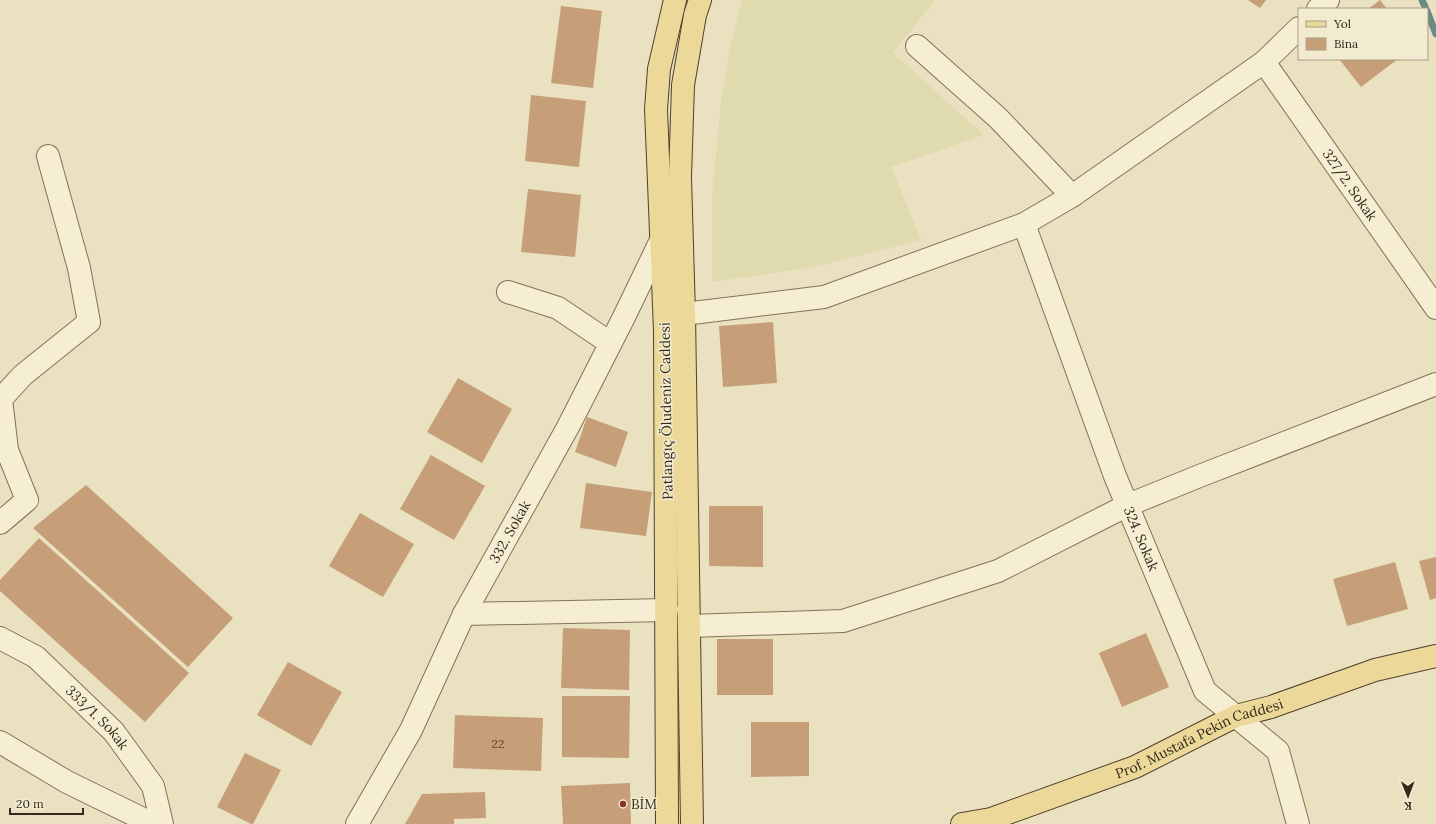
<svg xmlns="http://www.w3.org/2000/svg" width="1436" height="824" font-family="Lora,serif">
  <rect width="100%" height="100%" fill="#eae1c0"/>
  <path fill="#dfdbae" d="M742,0H935L893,53L984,135L891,167L921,240L815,267L712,282V196L721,101L731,44Z"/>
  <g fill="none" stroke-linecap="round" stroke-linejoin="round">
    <path stroke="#6a8a84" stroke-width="7" d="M1422,0L1426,9
      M1427,11L1436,34"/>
  </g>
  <path fill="#c69e78" d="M1248,0H1266L1260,8Z
    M1380,0L1387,9H1368Z
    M561,6L602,11L593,88L551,83Z
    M1339,59H1398L1361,87Z
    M531,95L586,101L579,167L525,161Z
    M528,189L581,195L575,257L521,252Z
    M773,322L777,383L723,387L719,326Z
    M458,378L512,409L482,463L427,432Z
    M587,417L628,432L616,467L575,452Z
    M431,455L485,486L454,540L400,509Z
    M586,483L652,492L646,536L580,528Z
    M86,485L233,618L188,667L33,528Z
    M709,506H763V567L709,566Z
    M360,513L414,544L383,597L329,566Z
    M39,538L189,673L145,722L0,591V580Z
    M1436,557V598L1430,600L1419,561Z
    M1395,562L1408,609L1347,626L1333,579Z
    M563,628L630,630L629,690L561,688Z
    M1146,633L1169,687L1122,707L1099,653Z
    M717,639H773V695H717Z
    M288,662L342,692L311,746L257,715Z
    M562,696H630L629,758L562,757Z
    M455,715L543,718L541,771L453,768Z
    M751,722H809V776L751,777Z
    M245,753L281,770L253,824H251L217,807Z
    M630,783L631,824H563L561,786Z
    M485,792L486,818L454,819V824H405L422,794Z"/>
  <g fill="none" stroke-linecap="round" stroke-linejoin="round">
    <g stroke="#827259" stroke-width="24">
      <g id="minor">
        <path d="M1318,9L1328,0"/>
        <path d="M917,46L998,118L1072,196"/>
        <path id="s1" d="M1264,62L1436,308"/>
        <path id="s2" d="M1024,224L1115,476L1205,691L1278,751L1298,824"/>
        <path d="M508,292L558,308L610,343"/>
        <path d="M684,314L824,297L1024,224L1072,196L1264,62L1299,28"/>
        <path d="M0,523L27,500L7,450L1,399L23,375L89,322L79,268L48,156"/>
        <path d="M464,614L667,610"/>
        <path d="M690,626L843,621L998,571L1128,505L1202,475L1436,384"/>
        <path id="s3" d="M0,638L36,657L114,732L153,786L162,824"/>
        <path d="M0,742L67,782L153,824"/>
        <path id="s4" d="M357,824L411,730L464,614L568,427L624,317L662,238"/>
      </g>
    </g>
    <g stroke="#50402d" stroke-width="24">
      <g id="major">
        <path d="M667,824L665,331L656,109L659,69L675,0"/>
        <path d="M692,824L684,314L680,177L683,85L695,15L700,0"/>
        <path id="s5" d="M962,824L991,819L1135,767L1236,716L1271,707L1375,670L1436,656"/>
      </g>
    </g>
    <use href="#minor" stroke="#f6eed2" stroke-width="22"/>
    <use href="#major" stroke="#ecd899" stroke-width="22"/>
  </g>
  <circle fill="#8d332d" stroke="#f2ebcf" stroke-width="1.5" cx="623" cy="804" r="4"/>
  <g text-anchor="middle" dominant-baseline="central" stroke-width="3" stroke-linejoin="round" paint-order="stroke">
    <g font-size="12" fill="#584634">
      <text x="498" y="743">22</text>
    </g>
    <g font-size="14" fill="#33291d" stroke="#f2ebcf">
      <text stroke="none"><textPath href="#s1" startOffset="150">327/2. Sokak</textPath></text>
      <text transform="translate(666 411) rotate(-91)">Patlangıç Öludeniz Caddesi</text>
      <text stroke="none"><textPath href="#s4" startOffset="330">332. Sokak</textPath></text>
      <text stroke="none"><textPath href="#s2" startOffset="336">324. Sokak</textPath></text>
      <text stroke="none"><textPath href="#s3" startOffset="127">333/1. Sokak</textPath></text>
      <text stroke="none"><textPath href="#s5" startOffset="253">Prof. Mustafa Pekin Caddesi</textPath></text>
    </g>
    <g font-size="14" fill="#33291d" stroke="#f2ebcf" text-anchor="start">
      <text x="631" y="804">BİM</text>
    </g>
  </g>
  <rect x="1298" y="8" width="130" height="52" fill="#f2ebcf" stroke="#a69d88"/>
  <rect x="1306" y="21" width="20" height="6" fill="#ecd899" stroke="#a69d88"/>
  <text x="1334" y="28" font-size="12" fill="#33291d">Yol</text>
  <rect x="1306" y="38" width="20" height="12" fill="#c69e78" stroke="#a69d88"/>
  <text x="1334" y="48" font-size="12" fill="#33291d">Bina</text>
  <g transform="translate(1408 796) rotate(179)" stroke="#f2ebcf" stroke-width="3" paint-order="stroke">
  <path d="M0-3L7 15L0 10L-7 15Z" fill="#33291d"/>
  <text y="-6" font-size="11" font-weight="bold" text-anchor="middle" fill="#33291d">K</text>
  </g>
  <path d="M10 808v6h73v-6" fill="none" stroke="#33291d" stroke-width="2"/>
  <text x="16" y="808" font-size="12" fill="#33291d" stroke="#f2ebcf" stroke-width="3" paint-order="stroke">20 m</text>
</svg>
